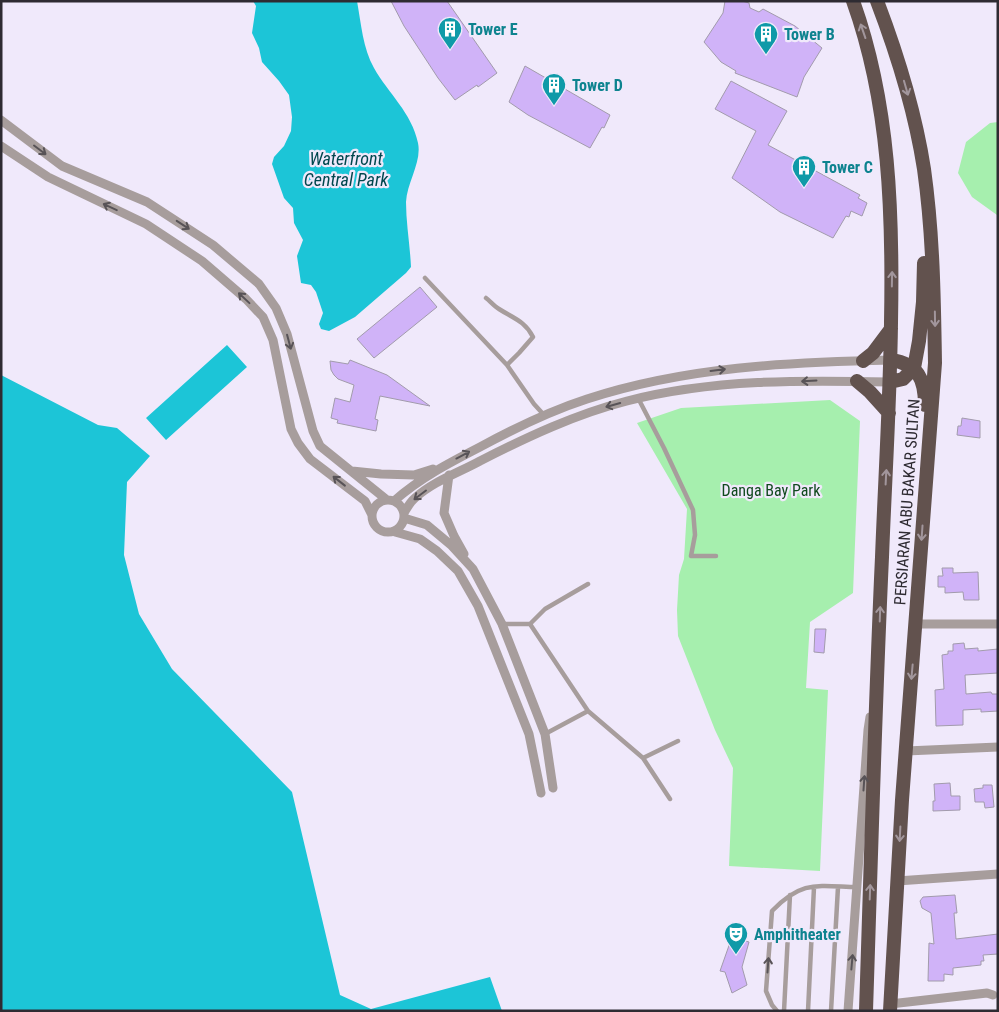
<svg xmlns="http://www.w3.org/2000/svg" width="999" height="1012" font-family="'Roboto Condensed',sans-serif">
  <rect width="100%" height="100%" fill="#f0e9fb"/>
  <path fill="#a6efae" d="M998,122V215H997L972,197L958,173L966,142L990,123Z
    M830,400L860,421L853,593L810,622L806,688L828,690L820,871L729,866L733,768L715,730L678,636L677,610L679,575L684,559L687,509L637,423L681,408Z"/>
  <path fill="#1cc5d7" d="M253,1H357C361,23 363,49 374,68C388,93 412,113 418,143C422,162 407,182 406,202C406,223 410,245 411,267L406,273L355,317L329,331L321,329L319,324L323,313L316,292L311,285L301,283L297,256L303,240L294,223L293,208L284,198L272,164L274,157L284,146L291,131L292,117L289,95L279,81L262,62L259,48L252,33L256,6Z
    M227,345L247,367L166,440L146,418Z
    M1,375L98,425L117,428L150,456L127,482L124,555L139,614L172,669L292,792L340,995L371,1009L490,977L502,1011H1Z"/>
  <path fill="#d0b3f8" stroke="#a29bac" d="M391,1H447L497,73L478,87L477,85L455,100L438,78L404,26Z
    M725,1H742L749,3L750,8L759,12L763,9L795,26L822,48L804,77L797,97L735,73L736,71L721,62L704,42L723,13Z
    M525,66L610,115L604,128L602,127L590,148L528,115L509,102Z
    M731,81L787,111L768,145L860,195L858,198L867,203L862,216L851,211L849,217L846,216L833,238L780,212L732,178L756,131L715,109Z
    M420,287L437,307L374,358L357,339Z
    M350,360L387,375L430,406L380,396L375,419L378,420L376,431L337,423L338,420L331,418L335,398L350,402L354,385L338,379L334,375L331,370L330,361L348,364Z
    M962,418L980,421V438L957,435L958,426H961Z
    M942,568H953V573L978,572L979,600H964L963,592L945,593V587H938V576H943Z
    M815,629H826L824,653L814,652Z
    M964,643L965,649L978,648V651L998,649V673L965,675L966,694L991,692L992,694H998V711L981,712V709L963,710V725L936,726L935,690L944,689L942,655L948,654V651H953V644Z
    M950,783L951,796H960V810L933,811V801H935L934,784Z
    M983,785H992L994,807L985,808L984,802H975L974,789L983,788Z
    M955,895L957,913H954L956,939L998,934V954L983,955L984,961H981V965L953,968V975L944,974V981H928L929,943L934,944L931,913L922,908L920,901L923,897Z
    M732,937L749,942L742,967L747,985L732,993L725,972L720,971Z"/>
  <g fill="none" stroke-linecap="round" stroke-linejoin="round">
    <path stroke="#a79d9c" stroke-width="4.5" d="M425,278L507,365L534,404L544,415
      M486,298C490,301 494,306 499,309C513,318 525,321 533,337L519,353L507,365
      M638,398L664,448L693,510L695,535L691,556H716
      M502,624H530L545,609L588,584
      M530,624L588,711L545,734
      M588,711L643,758L670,799
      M643,758L678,741
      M777,1011L772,1005L766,991L772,911C802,880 817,886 857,887
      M784,1011L790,895
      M808,1011L814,887
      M831,1011L838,887"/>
    <path stroke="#a79d9c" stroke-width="9" d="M1,120L62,166L147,202L213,245L259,284L276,308L287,334L313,431L320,446L387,500
      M1,146L48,177L146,224L202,261L246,299L263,317L273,340L291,429L298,443L310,459L365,501L372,515
      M352,471L381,474L414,475L433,469
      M449,475L444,513L454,536L464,554
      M372 516a16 16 0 1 1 32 0a16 16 0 1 1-32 0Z
      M394,501C420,478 449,463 480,447C515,428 550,411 587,399C685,367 789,362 891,360
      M404,513C407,508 410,502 415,498C434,481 458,473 480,461C527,437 576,414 627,401C711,379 804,380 890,382
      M404,518L427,525L451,545L473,569L502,624L545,734L553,788
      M395,532L420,539L437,551L458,571L478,606L529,734L541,793
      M916,624H998
      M906,751L998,747
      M897,881L998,874
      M890,1004L987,993L993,995
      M848,1011L868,730L870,717"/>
    <path stroke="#62524e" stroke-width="14" d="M853,1C890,104 893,215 891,323C890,401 885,479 882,557C875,708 871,860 866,1011
      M877,1C898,56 915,111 924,169C933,233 934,298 935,363L902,800L890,1011
      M891,360C918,364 925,379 925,405
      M863,361L873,353L891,329
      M857,381L870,392L889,413
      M890,382L903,379L914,368L919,341L923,302L924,263"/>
  </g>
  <defs><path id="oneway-shaft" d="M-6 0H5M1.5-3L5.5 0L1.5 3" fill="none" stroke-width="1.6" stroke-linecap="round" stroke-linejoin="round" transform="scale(1.25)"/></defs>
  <g stroke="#a2969c">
    <use href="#oneway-shaft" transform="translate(863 31) rotate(-109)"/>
    <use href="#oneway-shaft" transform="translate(906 88) rotate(74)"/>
    <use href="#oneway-shaft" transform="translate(892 279) rotate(-89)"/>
    <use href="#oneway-shaft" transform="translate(935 319) rotate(89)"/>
    <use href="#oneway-shaft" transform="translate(886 477) rotate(-87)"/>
    <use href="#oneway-shaft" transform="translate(922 533) rotate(94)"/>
    <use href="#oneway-shaft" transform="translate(880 614) rotate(-88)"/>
    <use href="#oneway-shaft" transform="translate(912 672) rotate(95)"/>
    <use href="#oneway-shaft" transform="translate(900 834) rotate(93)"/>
    <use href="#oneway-shaft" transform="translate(870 892) rotate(-88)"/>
  </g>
  <g stroke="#585357">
    <use href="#oneway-shaft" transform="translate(40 150) rotate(37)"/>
    <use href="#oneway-shaft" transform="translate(110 207) rotate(-155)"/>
    <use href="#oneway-shaft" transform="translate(183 225) rotate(33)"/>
    <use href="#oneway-shaft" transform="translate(244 298) rotate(-137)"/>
    <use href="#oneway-shaft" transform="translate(289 342) rotate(75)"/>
    <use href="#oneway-shaft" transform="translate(718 370) rotate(-7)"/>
    <use href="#oneway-shaft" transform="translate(809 381) rotate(177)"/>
    <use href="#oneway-shaft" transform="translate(613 405) rotate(164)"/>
    <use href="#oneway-shaft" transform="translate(463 455) rotate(-28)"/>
    <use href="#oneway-shaft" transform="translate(339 481) rotate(-142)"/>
    <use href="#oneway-shaft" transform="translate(420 495) rotate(143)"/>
    <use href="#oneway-shaft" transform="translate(864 783) rotate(-86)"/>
    <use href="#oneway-shaft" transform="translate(852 962) rotate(-85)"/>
    <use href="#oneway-shaft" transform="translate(768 965) rotate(-86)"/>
  </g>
  <defs>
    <g id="building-pin" transform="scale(1.25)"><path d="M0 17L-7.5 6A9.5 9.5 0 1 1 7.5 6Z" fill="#0f9aa8" stroke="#f0e9fb"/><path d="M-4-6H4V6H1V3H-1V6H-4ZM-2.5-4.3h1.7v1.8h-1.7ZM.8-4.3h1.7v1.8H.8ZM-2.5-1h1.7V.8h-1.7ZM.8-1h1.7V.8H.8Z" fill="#fff"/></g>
    <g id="theatre-pin" transform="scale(1.25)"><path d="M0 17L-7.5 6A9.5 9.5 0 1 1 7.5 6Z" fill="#0f9aa8" stroke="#f0e9fb"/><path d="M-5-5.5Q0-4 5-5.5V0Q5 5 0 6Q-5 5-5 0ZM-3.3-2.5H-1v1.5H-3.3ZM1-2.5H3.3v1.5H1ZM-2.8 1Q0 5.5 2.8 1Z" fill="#fff"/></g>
  </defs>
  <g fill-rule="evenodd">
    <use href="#building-pin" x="450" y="29"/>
    <use href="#building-pin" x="766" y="34"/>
    <use href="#building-pin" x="554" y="85"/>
    <use href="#building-pin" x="804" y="167"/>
    <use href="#theatre-pin" x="736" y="934"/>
  </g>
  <g text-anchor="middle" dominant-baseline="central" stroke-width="4.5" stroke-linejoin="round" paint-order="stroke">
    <g font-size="16" font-weight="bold" fill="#0d838f" stroke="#f0e9fb" text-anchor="start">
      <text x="468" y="29">Tower E</text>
      <text x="784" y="34">Tower B</text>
      <text x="572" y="85">Tower D</text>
      <text x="822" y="167">Tower C</text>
      <text x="754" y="934">Amphitheater</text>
    </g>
    <g font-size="16" fill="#104a1e" stroke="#f0e9fb">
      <text x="771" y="490">Danga Bay Park</text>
    </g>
    <g font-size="16" fill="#2e2b32" stroke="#f0e9fb">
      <text transform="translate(907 502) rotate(-86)">PERSIARAN ABU BAKAR SULTAN</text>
    </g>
    <g font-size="18" font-style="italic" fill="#00474e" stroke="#f0e9fb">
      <text x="346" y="158">Waterfront<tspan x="346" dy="21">Central Park</tspan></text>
    </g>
  </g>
  <rect width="999" height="1012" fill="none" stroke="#2e2b32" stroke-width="5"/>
</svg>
